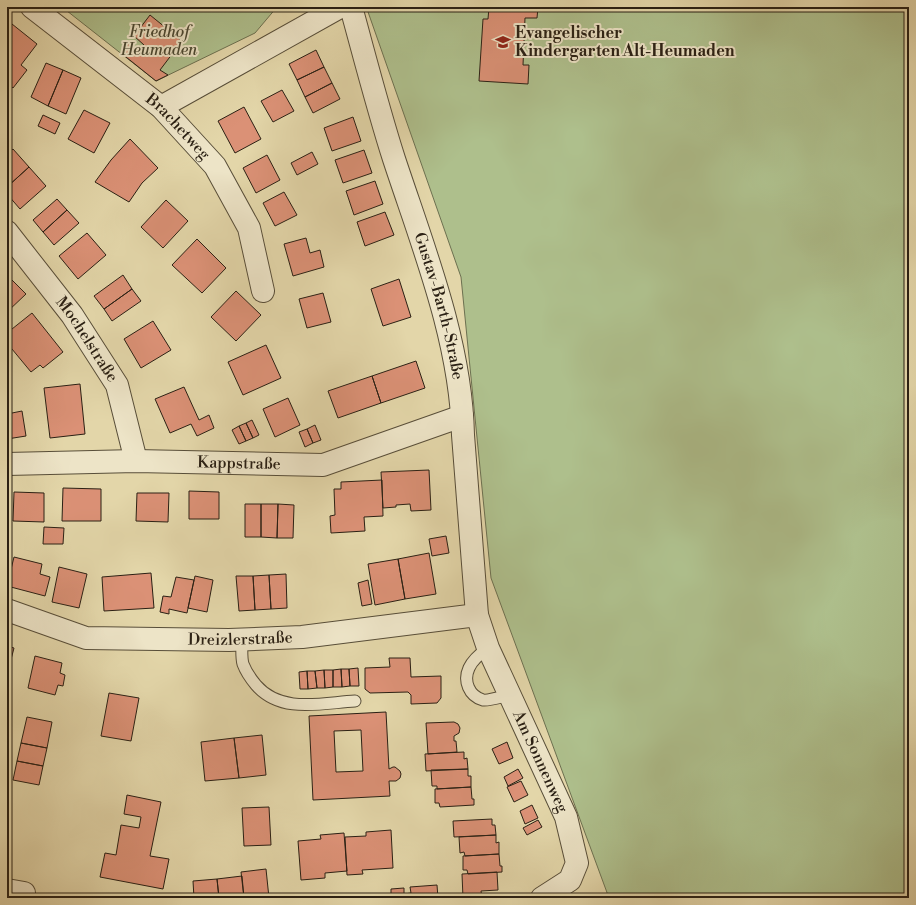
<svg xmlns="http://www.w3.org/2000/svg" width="916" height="905" font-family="'Libre Bodoni',serif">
  <rect width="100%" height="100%" fill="#e3d6a9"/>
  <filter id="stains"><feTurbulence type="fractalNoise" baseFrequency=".005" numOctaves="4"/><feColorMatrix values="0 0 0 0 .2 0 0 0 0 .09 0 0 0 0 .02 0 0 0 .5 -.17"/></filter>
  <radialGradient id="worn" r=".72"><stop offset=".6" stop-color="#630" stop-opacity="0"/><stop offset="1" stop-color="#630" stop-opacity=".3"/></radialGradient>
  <path fill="#aebf8c" stroke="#6c7050" d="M62,7H277L255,33L156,81Z
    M369,7H909V898H609L491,578L461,277L367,9Z"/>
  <path fill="#db9176" stroke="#2a2014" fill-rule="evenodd" d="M489,7H538L537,18H525L523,65H529L528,84L479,81L483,19H488Z
    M150,15L182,41L160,70L168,75L156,81L121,53L129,43L138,51L144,45L134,36Z
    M7,20L37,44L21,65L27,70L13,88L7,83Z
    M316,50L324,67L297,80L289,64Z
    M46,63L63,70L48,106L31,97Z
    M324,67L332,83L305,97L297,80Z
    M63,70L81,78L66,114L48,106Z
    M332,83L340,99L313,113L305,97Z
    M282,90L294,111L273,122L261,101Z
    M244,107L261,139L235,153L218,121Z
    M84,110L110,123L94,153L68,139Z
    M43,115L60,123L55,134L38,126Z
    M353,117L361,141L332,151L324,128Z
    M130,139L158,168L142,183L129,202L95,182L111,160Z
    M13,149L29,167L7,187V154Z
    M364,150L372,173L343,183L335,160Z
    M312,152L318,164L297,175L291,163Z
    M267,155L280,180L256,193L243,168Z
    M29,167L46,186L20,209L7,194V187Z
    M375,181L383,204L354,215L346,191Z
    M284,192L297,215L275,226L263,203Z
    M57,199L67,210L43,232L33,220Z
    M166,200L188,221L163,248L141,227Z
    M67,210L79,223L54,245L43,232Z
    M385,212L394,235L365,246L357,222Z
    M87,233L106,255L78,279L59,256Z
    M306,238L310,253L320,250L324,267L293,276L284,244Z
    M197,239L226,268L202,293L172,265Z
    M7,275L26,294L7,312Z
    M123,275L132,289L104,309L94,296Z
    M399,279L411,317L383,326L371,289Z
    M132,289L141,301L112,321L104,309Z
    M236,291L261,315L236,341L211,317Z
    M323,293L331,322L307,328L299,299Z
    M32,313L63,352L43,368L40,365L31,372L7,343V333Z
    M153,321L171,350L141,368L124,339Z
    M266,345L281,378L243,395L228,362Z
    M416,361L425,388L381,403L372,376Z
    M372,376L381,403L338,418L328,391Z
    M80,384L85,434L50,438L44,388Z
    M184,387L199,420L209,415L214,428L197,436L191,424L170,433L155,399Z
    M288,398L300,425L275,437L263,409Z
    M22,411L26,436L7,439V414Z
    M252,420L259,435L253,438L246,423Z
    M246,423L253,438L246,441L239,426Z
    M315,425L321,440L313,443L307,429Z
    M239,426L246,441L239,444L232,430Z
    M307,429L313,443L305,447L299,432Z
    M429,470L431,510L411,511L410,504L396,505V507L383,508L381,472Z
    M382,480L383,516L364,517L365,531L331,533L330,516L335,515L334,489H341V482Z
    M63,488L101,489V521H62Z
    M189,491L219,492V519H189Z
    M14,492L44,493V522L13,521Z
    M137,493H169L168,522L136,521Z
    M245,504H261V537H245Z
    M261,504H278L277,538L261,537Z
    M278,504L294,505L293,538H277Z
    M44,527L64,528L63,544H43Z
    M446,536L449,553L432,556L429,539Z
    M429,553L436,594L405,599L398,559Z
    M14,557L42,564L40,574L50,577L45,596L7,586Z
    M398,559L405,599L375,605L368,564Z
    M59,567L87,574L79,608L52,602Z
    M151,573L154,608L104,611L102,577Z
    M286,574L287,608L271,609L269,575Z
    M269,575L271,609L255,610L253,576Z
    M195,576L213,580L207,612L188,608Z
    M236,576H253L255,610L239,611Z
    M176,577L194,580L187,613L169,609V614L160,612L163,596L171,597Z
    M368,580L372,604L362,606L358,583Z
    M7,646L14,648L7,675Z
    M35,656L62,663L60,673L65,675L63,686L58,685L55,695L28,688Z
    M389,658H410L411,677L441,676V698L437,703L411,704V695L408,692L370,693L365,689V668L390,667Z
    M358,668L359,686H350L349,669Z
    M341,669L342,687H333V670Z
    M341,669H349L350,686L342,687Z
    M324,670H333V687L325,688Z
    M324,670L325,688H317L315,671Z
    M307,671H315L317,688L308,689Z
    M307,671L308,689H300L299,672Z
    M109,693L139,698L131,741L101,736Z
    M386,712L389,769L393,767H395L400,771L401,774L400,778L396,781H389L390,796L313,800L309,716ZM361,730L363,771L336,772L334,731Z
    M27,717L52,722L47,748L21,743Z
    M454,722L458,724L460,728L459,733L454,736V741H456L457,752L428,754L426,723Z
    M262,735L266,775L239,778L234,738Z
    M234,738L239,778L205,781L201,742Z
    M507,742L513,758L499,764L492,749Z
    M21,743L47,748L43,766L17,761Z
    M464,752V759L467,758L468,769L426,771L425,754Z
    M17,761L43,766L39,785L13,780Z
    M468,769V776H471V787L437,789V786H432L431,770Z
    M518,769L523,778L508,786L504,777Z
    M521,781L528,795L514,802L507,787Z
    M471,787L472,799H474V805L440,807L439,803H435V789Z
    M127,795L161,802L150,856L169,859L163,889L100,877L105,853L116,855L121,825L139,828L141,817L124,814Z
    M532,805L538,818L525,824L520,811Z
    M269,807L271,845L244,846L242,808Z
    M492,819V825H495L496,835L454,837L453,821Z
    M538,820L542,827L527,835L523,828Z
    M391,830L393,868L362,870L363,874L347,875L345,837L366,836V832Z
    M344,833L347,871L325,873V878L301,880L298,841L321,839L320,835Z
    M496,835V843L499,842V854L465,856L464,852L460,853L459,837Z
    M499,854L500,866H502V872L468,874L467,870H463V856Z
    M266,869L269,898H244L241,872Z
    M497,872L498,890L481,891L482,898H463L462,874Z
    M242,876L244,898H219L217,879Z
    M217,879L219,898H194L193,881Z
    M437,885L438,898H391V889L404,888V894L411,893L410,887Z"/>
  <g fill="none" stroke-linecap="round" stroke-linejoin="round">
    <g stroke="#584e39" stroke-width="13">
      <path id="lane" d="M242,639C242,647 241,657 243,664C246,672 251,679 256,685C281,714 321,703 355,701
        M488,648C481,653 473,659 469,668C463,681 469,696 483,700C489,701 504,696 510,695"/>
    </g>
    <g stroke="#584e39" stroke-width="24">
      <g id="street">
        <path id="s1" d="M32,7L161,107L215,166L249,228L263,291"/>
        <path id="s2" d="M351,7C365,58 378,109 394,159C423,247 461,341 463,435L477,615L488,648L566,817L577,863L570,880L542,898"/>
        <path d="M161,107L340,7"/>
        <path id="s3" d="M7,232L72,315L117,385L136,461"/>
        <path id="s4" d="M7,464L136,461L323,465L462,416"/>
        <path id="s5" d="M7,610L86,638L229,640L302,637L477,615"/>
        <path d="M7,890L24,893"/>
      </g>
    </g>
    <use href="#lane" stroke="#ede4c7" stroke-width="11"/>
    <use href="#street" stroke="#ede4c7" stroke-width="22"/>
  </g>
  <defs>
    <g id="school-bare" transform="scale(1.2)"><path d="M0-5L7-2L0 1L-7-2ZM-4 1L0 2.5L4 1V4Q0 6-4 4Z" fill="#8f2418" stroke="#ede4c7" stroke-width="2.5" paint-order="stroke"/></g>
  </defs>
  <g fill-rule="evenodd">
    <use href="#school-bare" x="503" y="42"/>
  </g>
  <g text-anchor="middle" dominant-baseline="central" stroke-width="4" stroke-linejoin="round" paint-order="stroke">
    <g font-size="16" font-style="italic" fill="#4b4832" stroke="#ede4c7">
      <text x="159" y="32">Friedhof<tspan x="159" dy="18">Heumaden</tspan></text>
    </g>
    <g font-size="16" font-weight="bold" fill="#2a2014" stroke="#ede4c7" text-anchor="start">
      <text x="515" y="33">Evangelischer<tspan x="515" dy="18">Kindergarten Alt-Heumaden</tspan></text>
    </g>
    <g font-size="16" fill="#2a2014" stroke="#ede4c7">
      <text stroke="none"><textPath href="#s1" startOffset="189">Brachetweg</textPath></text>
      <text stroke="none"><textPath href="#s2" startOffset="312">Gustav-Barth-Straße</textPath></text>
      <text stroke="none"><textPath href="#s3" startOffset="134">Mochelstraße</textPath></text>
      <text stroke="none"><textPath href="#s4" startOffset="232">Kappstraße</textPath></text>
      <text stroke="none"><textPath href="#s5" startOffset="238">Dreizlerstraße</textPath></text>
      <text stroke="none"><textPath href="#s2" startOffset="784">Am Sonnenweg</textPath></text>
    </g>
  </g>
  <rect width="916" height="905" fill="none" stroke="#e3d6a9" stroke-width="24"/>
  <rect x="8" y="8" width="900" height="889" fill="none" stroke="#2a2014" stroke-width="2"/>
  <rect x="12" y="12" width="892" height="881" fill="none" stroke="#2a2014"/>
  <rect width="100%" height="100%" filter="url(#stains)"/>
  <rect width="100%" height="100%" fill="url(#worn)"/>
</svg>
